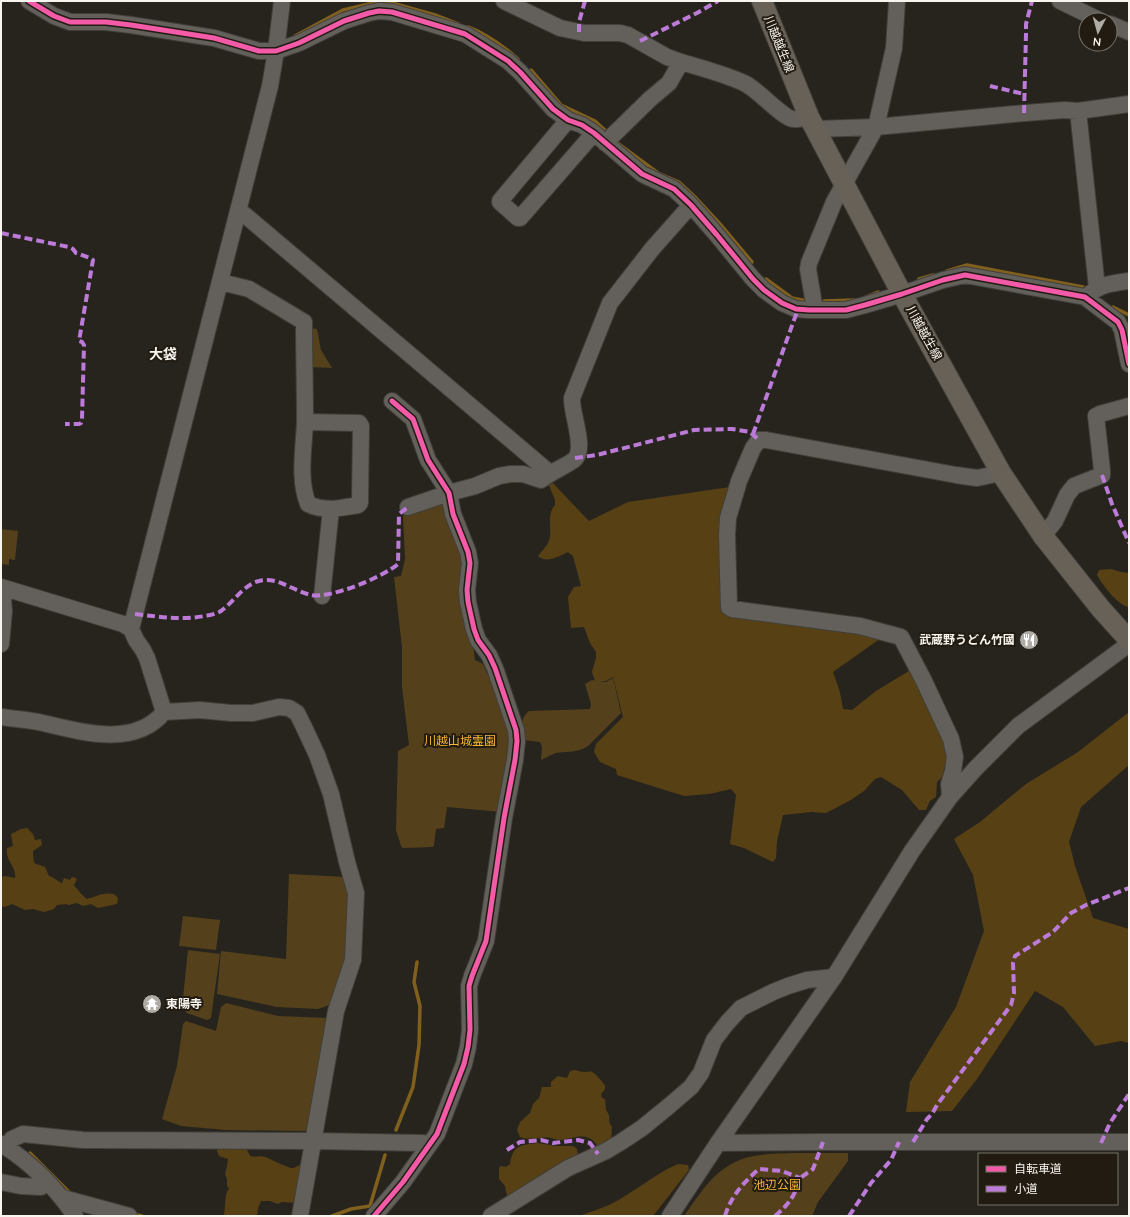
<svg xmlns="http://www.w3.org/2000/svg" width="1130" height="1217" font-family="'Nunito Sans','Noto Sans JP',sans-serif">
  <rect width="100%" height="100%" fill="#27241e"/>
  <path fill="#54411b" d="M309,328L317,329L321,350L332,368L308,367Z
    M445,503L465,555L472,638L475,660L483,664L487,673L490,675L511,731L502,812L447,807L444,828L436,829L434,845L433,847L403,848L401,846L396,830L398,751L409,745L402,687V647L394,577L401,576L405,559L403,515Z
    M1,529L18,531L15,560L9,559V565L1,564Z
    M613,678L621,713L588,746C578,753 567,751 556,753C550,755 546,758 541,760L542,747L540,742L523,740C522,729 519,719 529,711L590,709L591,704L585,684L592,680L606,682Z
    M289,874L347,877L352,895L348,961L335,1003L318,1009L277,1007L217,994L221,951L286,959Z
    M183,916L220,920L216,950L179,946Z
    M188,950L220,954L211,1018L207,1020L187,1013L182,1007Z
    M226,1003L278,1016L328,1018L312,1125L305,1131L226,1130L181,1126L162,1119L177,1066L183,1024L186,1021L216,1031L221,1007Z
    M792,1153H848V1161L818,1202L812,1216H684C705,1186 721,1159 761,1155C771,1153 782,1154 792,1153Z"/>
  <path fill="#574114" d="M549,479L589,521L628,502L730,487L725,613L814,623L881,638L833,672L840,692L843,709L852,710L876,691L912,669L949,751L946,766L944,768L943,776L937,782L936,797L930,801L926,810H919L902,790L881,777L875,779L864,791L849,801L826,813L811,812L783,815L777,841L776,858L773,862L744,848L730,844L736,795L731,789L709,794L684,796L617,775L616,769L600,762L594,752L596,744L623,717L613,677L606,681H595L592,672L596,658V652L590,643L584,627L571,628L568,597L574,587L581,586L573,556L568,552C560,556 546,564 538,556C541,552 546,547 548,543C554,530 545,516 555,505V500L548,483Z
    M1111,569L1121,572L1129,573V607C1118,606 1102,584 1097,575L1099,570Z
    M1129,712V765L1081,807L1069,842L1075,866L1093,918L1129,929V1043L1121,1041L1095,1046L1063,1007L1035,991L977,1079L952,1111L906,1112L910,1082L956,1007L984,931L973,875L954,839L980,822L1026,784L1078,752Z
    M27,828L33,834L35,840L41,839L42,845L33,851L34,863L45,867L49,876C54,877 57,881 62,883L64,878L70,880L71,878L73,877L77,879L74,885C75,887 85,898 87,899C97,896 104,892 114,894L118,898L117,904L98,908L91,904L83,906L77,903L69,905L66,904L57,905L54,909L44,912L33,909L25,910L12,904L5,907L1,906V877L5,876L15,878C17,867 5,861 7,848L13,846L11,834L21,829Z
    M575,1070C579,1071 582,1072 585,1072C588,1072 590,1071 592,1072C594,1072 605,1084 605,1086C606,1089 603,1092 601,1094L602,1098L605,1099L606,1110C609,1114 610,1117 609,1122L612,1127L611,1142L598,1147C596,1144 593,1139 589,1138C581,1134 569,1139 561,1140C557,1140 555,1139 551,1138C541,1136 529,1141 520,1137L517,1130L520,1122L530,1113L533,1104L539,1098L542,1087H551V1082L558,1076L567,1078L570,1071Z
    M538,1143L556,1146H573L577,1149L578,1157L510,1199L507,1196L505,1186L499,1179V1168L501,1166L506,1167L510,1164C513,1145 520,1145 538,1143Z
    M219,1147L246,1148L250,1156C255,1158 260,1155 265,1157C271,1159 289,1169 294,1168C298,1166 302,1163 305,1162L297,1203L282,1202L278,1204L270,1201H261L258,1208L257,1216H224L226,1194L229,1188L227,1186V1179L225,1174L227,1166L228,1159L219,1156L217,1151Z
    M678,1164L688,1165L689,1170L653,1216H579C596,1210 610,1206 625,1196C643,1185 659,1172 678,1164Z"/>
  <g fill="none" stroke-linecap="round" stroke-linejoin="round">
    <path stroke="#81601d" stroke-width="3.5" d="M385,1L435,15L458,24
      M468,27C486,34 503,46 518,59
      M295,36L343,10L382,1
      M531,70L561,105L595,121L607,132
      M616,142L658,173L679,182L695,197L720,224L752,262
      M947,271L967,265L1083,287
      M766,279L792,298L807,301
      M919,279L933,275
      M866,297L878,292
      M824,301L854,300
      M1113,307L1129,315
      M396,1130L413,1087L419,1045L420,1006L414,982L417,962
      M30,1153L71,1194
      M134,1214L142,1216
      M332,1216L351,1209L370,1206L385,1155"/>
    <g stroke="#413f3a" stroke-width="18">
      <path id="minor" d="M29,1L54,16L70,22H106L131,25L214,38L259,51H276L299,43L344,21L369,13L379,11L392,12L465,34L508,61L520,72L553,109L568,120L582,125L594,133L642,174L674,189L691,205L717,235L753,279L764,290L782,303L796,309L809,310H846L865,305L902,294L943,280L965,275L1085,297L1118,322L1122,330L1129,364
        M504,1L560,28L584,33H620L628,35L667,57L681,62
        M1060,1L1099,20
        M1110,24L1129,32
        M1078,111L1129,104
        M568,120L500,201V202L518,218H520L594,133
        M816,129L876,127L1014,114L1064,110L1078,111L1097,288
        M605,143L650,99L669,83L681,62C701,68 728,75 746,84C759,91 783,118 793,119C798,120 804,118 809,117
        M239,210L550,473
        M221,282L249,289L304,322C304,355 305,388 305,421C304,449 298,478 308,504C325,512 340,508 358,505L360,503L361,426L359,423L305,422
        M1088,295C1101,284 1113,283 1129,281
        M815,310L808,269L809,263L834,202L876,127L894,48L897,1
        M408,507L449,493L475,486L499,476L511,474H523L541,480C551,472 564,467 574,460C587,449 571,414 572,398L610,303L652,249L691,205
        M1043,536L1055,521L1067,495L1074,486L1102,475V470L1096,416L1100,414L1129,406
        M1,587L123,624L131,629L136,640L143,650L147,658L164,712
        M322,596L331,509
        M131,629L270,86L276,51L282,1
        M1,644L4,611L2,588
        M1,717C15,719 29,720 43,723C81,732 135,748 164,712L200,710L231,713H253L279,707L289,708L297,713L303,725L317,755L331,794L347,862L356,893L353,960L336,1011L300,1216
        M950,797L949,784L953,771L955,757L951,739L924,681L901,637L860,626L732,609L729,607L727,535L728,518L739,481L753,448L759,440H766L956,475L977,478L1001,473
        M718,1143L823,1142H1129
        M1,1144C30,1162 56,1188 75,1216
        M6,1147L12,1139L23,1134L83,1140L314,1141L422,1143L429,1145
        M1,1182L21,1186L41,1187L46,1181
        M63,1198L129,1216
        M374,1216L403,1182L437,1134L464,1064L468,1047L470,1030L469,986L472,976L486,941L504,818L515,760L517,741L516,730L495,668L489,655L478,640L474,629L468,602L467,590L470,563L468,552L453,514L449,493L428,460L413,419L392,401
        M491,1216L568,1168L606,1151L621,1142L642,1128L669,1106L691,1087L701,1073L714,1040L727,1023L741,1008L773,992L788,986L807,980L834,977
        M670,1216L718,1143L834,977L912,851L950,797L976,768L1018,726L1129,644"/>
    </g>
    <g stroke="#413f3a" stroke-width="22">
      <path id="major" d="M762,1L809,117L902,294L1001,473L1043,536L1101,609L1129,640"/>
    </g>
    <use href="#minor" stroke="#63605c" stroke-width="16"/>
    <use href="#major" stroke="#676157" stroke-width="20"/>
    <path stroke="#bd7bd9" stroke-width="4" stroke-dasharray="8 4" stroke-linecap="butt" d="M579,32V22L585,1
      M640,41L697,13L718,1
      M990,86L1024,94
      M1024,113L1026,34V24L1032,1
      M1,233L69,247L73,249L76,253L90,258L93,260L79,341L82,342L84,345L82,419L81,423L79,424H65
      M753,434L798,309
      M575,458L597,455L694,430L732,429L750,432L759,440
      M1102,475L1112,504L1129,543
      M135,614C162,617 182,621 210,615C214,614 218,613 221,611C234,602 243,585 259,581C277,576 293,591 311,595C330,599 383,577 398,564L399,514L408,507
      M913,1142L927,1119L932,1114L937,1105L1011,1005L1014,993L1013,963L1015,956L1053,932L1071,913L1086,905L1129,888
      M1101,1143L1110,1123L1129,1094
      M507,1150L520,1142L541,1140L553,1143L578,1140L590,1143L598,1154
      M725,1216C731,1196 744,1182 759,1169L782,1171L800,1178
      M775,1216C789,1204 795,1196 800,1178L813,1169L823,1142
      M849,1216L871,1183L891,1160L899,1142"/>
    <g stroke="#211b11" stroke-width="8">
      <path id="cycleway" d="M29,1L54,16L70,22H106L131,25L214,38L259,51H276L299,43L344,21L369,13L379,11L392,12L465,34L508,61L520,72L553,109L568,120L582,125L594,133L642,174L674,189L691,205L717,235L753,279L764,290L782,303L796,309L809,310H846L865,305L902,294L943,280L965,275L1085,297L1118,322L1122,330L1129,364
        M374,1216L403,1182L437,1134L464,1064L468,1047L470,1030L469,986L472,976L486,941L504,818L515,760L517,741L516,730L495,668L489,655L478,640L474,629L468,602L467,590L470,563L468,552L453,514L449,493L428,460L413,419L392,401"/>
    </g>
    <use href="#cycleway" stroke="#f35aa7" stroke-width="5"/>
  </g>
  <defs>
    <g id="restaurant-disc" transform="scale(1)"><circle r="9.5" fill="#afaba5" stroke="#211b11"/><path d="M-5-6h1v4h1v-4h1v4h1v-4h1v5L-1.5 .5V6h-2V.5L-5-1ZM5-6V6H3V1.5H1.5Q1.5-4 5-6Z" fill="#fff"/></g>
    <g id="temple-disc" transform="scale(1)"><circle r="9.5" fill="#afaba5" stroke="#211b11"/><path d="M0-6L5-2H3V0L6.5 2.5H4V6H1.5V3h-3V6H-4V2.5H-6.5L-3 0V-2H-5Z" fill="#fff"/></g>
  </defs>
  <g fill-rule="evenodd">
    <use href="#restaurant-disc" x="1029" y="640"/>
    <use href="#temple-disc" x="152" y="1004"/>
  </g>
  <g text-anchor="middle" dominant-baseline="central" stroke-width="4" stroke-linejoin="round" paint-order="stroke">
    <g font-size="12" fill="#f8f4ee" stroke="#211b11">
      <text transform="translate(779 44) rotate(68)">川越越生線</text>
      <text transform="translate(924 333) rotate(61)">川越越生線</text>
    </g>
    <g font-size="12" font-weight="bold" fill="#f8f4ee" stroke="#211b11" text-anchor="end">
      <text x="1015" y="640">武蔵野うどん竹國</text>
      <text x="166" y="1004" text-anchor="start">東陽寺</text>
    </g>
    <g font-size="12" fill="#f5b735" stroke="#211b11">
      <text x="460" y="741">川越山城霊園</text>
      <text x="777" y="1185">池辺公園</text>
    </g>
    <g font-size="14" font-weight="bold" fill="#f8f4ee" stroke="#211b11">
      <text x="163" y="354">大袋</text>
    </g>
  </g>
  <rect width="1130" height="1217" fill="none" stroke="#f8f4ee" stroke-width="4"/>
  <rect x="978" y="1153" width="140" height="52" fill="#211b11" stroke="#777269"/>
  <rect x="986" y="1166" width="20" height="6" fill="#f35aa7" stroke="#777269"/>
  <text x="1014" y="1173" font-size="12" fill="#f8f4ee">自転車道</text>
  <rect x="986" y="1186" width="20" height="6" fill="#bd7bd9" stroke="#777269"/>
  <text x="1014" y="1193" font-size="12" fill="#f8f4ee">小道</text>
  <g transform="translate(1098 32) rotate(186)"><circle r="19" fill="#211b11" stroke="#777269"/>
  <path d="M0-3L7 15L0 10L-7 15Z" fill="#afaba5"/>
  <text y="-6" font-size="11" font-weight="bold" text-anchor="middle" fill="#f8f4ee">N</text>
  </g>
</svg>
